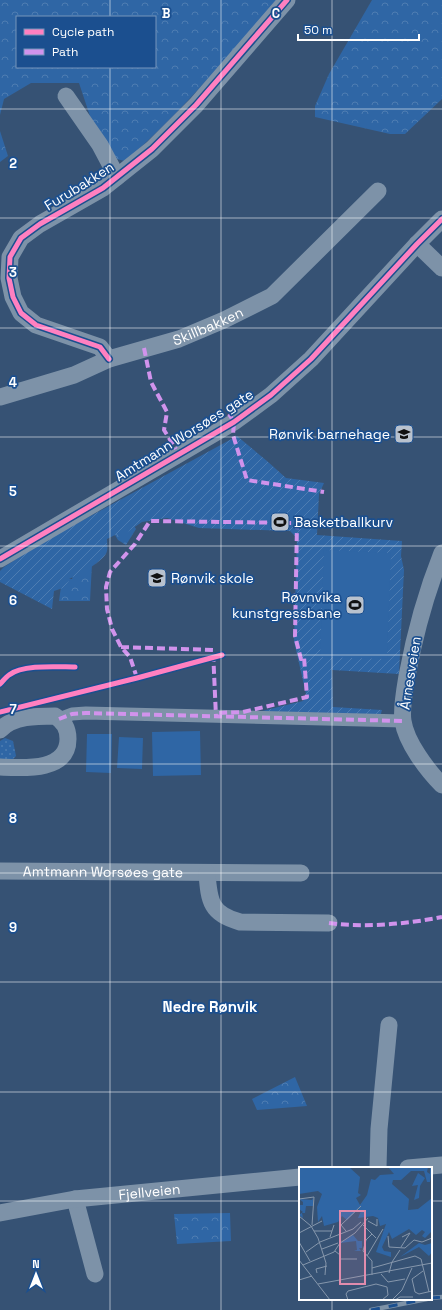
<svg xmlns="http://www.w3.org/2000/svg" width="442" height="1310" font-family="'Space Grotesk',sans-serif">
  <defs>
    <pattern id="grass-dots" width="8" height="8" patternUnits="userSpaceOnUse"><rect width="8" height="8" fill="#2f66a5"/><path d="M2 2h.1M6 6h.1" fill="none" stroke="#4e7db2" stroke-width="1.8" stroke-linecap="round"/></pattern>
    <pattern id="forest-crowns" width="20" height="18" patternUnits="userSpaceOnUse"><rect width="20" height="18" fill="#2f66a5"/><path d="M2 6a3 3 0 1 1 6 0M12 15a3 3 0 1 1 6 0" fill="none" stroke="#4e7db2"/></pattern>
    <pattern id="garden-furrows" width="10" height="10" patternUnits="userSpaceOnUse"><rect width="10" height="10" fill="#2f66a5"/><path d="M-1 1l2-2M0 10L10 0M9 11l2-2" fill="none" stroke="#4e7db2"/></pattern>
  </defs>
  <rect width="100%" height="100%" fill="#365274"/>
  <path fill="url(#grass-dots)" d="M5,738L13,741L16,756L11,761H0V741Z"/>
  <path fill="url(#forest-crowns)" fill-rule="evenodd" d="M0,0H277C228,56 181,113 125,161L116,159L92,122L79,83H31L4,99L0,115ZM17,17H155V67H17Z
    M372,0H442V99L405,134H390L315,117V106L329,74Z
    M0,131L8,156L0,162Z
    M131,521L136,529L126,545L118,540L115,535Z
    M78,563L92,564L90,601H59L62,579H72Z
    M295,1077L307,1106L257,1110L252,1099Z
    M230,1213L231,1241L177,1244L174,1214Z"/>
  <path fill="url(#garden-furrows)" d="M237,436L267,461L286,478L324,483L319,494L317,535L402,541L401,556L404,570L399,674L332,670L333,707L382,710L380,717L258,712L303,701L306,694L294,641L297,538L290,531L199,528L167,518L142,522L123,535L119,533L107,539C107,543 108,548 107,551C105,561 78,575 69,579L66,587L54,591L52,609L0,582V571L4,567L43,542Z"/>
  <path fill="#2f66a5" d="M266,515H294C292,535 268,534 266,515Z
    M324,550L391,553L387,659L320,657Z
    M200,731L201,775L153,776L152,732Z
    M87,734H112L111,773L86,772Z
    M119,737L143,738L142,769L117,768Z"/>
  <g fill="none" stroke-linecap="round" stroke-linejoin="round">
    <path stroke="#7d92a8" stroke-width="13" d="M59,719L72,714L86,713L403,721"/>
    <g stroke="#7d92a8" stroke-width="17">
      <path d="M66,96L100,145L117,177"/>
      <path d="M417,244L442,268"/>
      <path d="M109,359L100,347L36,325L21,313L13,297L9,278L10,257L21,238L40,224L103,188L152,149L196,105L287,0"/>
      <path id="s1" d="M0,397L74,375L109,359L179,339L224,320L272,296L378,191"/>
      <path d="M442,553C426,593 415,633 407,676C405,688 401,709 403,721C406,742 427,770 442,785"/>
      <path d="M0,559L234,422L271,395L311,359L417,244L442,219"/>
      <path d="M0,730C13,716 37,716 55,716C64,722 68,728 68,739C68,772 23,768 0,767"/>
      <path id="s2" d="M0,871L301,873"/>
      <path d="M207,873C209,902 211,914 240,922L329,923"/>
      <path d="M378,1168L379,1129L389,1025"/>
      <path d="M408,1168L442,1165"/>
      <path d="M75,1199L95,1274"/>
      <path id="s3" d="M0,1213L75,1199L300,1177"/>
    </g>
    <g stroke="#7e92a7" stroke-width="4.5">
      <path id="rail" d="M431,1298L442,1297
        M371,1310L427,1299"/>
    </g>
    <use href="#rail" stroke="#1b4f8f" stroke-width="3" stroke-dasharray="9" stroke-linecap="butt"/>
    <path stroke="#d193ec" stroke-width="4" stroke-dasharray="8 4" stroke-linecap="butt" d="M144,348L151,382L167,412L164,430L176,449
      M229,414L234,422L233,435L247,480L324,492
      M121,647L213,650L216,717
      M137,678L130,657L121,647L112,629L107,609L106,587L110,572L135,544L150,521L297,523L295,636L301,659L304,657L307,697L243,712L216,713
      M59,719L72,714L86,713L403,721
      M329,923C365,928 406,924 442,917"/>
    <g stroke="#1b4f8f" stroke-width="8">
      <path id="cycleway" d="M109,359L100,347L36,325L21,313L13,297L9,278L10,257L21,238L40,224L103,188L152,149L196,105L287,0
        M0,559L234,422L271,395L311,359L417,244L442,219
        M0,684C3,681 6,677 9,675C23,664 58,667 75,667
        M0,712L137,678L222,655"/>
    </g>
    <use href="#cycleway" stroke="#ff80c0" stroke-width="5"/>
  </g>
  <path fill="none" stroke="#fff" stroke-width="1" stroke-opacity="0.55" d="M110,0V17M221,0V1310M332,0V1168M110,67V1310M0,109H442M0,218H442M0,328H442M0,437H442M0,546H442M0,655H442M0,764H442M0,873H442M0,982H442M0,1092H442M0,1201H300M431,1201H442M332,1299V1310"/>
  <defs>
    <g id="school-square" transform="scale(1)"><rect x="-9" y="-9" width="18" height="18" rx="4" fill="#b9c2ce" stroke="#1b4f8f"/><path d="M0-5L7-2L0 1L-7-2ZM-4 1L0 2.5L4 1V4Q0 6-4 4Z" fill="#111"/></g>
    <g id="stadium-square" transform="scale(1)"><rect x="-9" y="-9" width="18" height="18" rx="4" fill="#b9c2ce" stroke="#1b4f8f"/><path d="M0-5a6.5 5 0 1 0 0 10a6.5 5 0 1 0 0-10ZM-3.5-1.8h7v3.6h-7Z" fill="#111"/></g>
  </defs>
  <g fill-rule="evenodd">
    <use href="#school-square" x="404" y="434"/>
    <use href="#stadium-square" x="280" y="522"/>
    <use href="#school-square" x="157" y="578"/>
    <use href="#stadium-square" x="355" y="605"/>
  </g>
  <g text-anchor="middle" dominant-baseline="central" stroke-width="3.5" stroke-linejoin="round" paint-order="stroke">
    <g font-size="14" fill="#fff" stroke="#1b4f8f">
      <text transform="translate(79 186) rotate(-32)">Furubakken</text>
      <text stroke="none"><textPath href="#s1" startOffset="220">Skillbakken</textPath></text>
      <text transform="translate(184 435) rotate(-32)">Amtmann Worsøes gate</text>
      <text transform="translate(410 673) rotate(-81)">Årnesveien</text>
      <text stroke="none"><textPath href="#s2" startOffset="103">Amtmann Worsøes gate</textPath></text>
      <text stroke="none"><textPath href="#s3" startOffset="151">Fjellveien</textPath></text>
    </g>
    <g font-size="14" fill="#fff" stroke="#1b4f8f" text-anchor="end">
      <text x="390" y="434">Rønvik barnehage</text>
      <text x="294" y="522" text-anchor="start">Basketballkurv</text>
      <text x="171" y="578" text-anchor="start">Rønvik skole</text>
      <text x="341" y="597">Røvnvika<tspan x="341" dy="16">kunstgressbane</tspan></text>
    </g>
    <g font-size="15" font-weight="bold" fill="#fff" stroke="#1b4f8f">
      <text x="210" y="1006">Nedre Rønvik</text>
    </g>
  </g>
  <g transform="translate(299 1167)">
    <rect width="133" height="133" fill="#365274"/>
    <path d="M0,0L51,1L61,10L59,26L62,28L57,31L61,38L68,28L72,12L76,13L81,8L95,7L89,0H129L128,5L131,7V0H133L131,15H128L125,4H112L102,13H94L93,17L110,32L109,43L119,42L133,31V64L126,71L123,69L126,65L123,63L117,68L110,62L93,72L90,65L83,80L85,84L92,85V90L77,85L87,57L81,59L79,51L74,49L59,51L62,44L59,42L48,53L43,49L39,55L25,59L23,49L19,55L18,40L23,27L19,24L0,27ZM120,76L126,78L133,76V85L130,89L120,80L101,90Z" fill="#2f66a5"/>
    <path d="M119,6L126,11L121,19L120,31L115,33L119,18L113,19Z" fill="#2f66a5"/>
    <path d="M14,31V39H7L6,46H3L4,51L0,48L4,45L0,42V38H4V35L0,32L13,33ZM54,68L59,74H63V81H60L62,84H55L58,83L57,74L41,76Z" fill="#2f66a5"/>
    <path fill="none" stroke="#8697ac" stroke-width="1" d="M0,32L15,30L13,58M0,49L12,59L19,71L27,96L26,108M69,54L78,59V52M64,58L77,71M15,64H33M47,64L42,58L62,39M0,66L23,54M89,69L90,80L106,81L115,73L123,75L133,71M31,70L35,58M0,75L11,94M102,80L111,66L103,70M23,82L39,76M36,84L41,88V106M7,85L21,75L54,62L62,55M68,89L84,62M41,92H58M0,93L31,133M4,98L35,85L41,76L56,66L69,51M73,101L116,89L122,92L130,125M124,104L113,112L116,125L120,127L133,124M18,106L17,102L28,99M90,106L93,95L101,83M82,107L89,115L106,112M73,108V94L64,84L67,73L73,67M0,113L13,109M19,117L133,96M49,133L47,127L49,124L77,117L88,120L89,128L83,133M93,133L103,123L113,101M96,133L101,130H114"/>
    <path fill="#e08cad" fill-opacity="0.15" stroke="#e08cad" stroke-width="2" d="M41,44H66V117H41Z"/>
    <rect width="133" height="133" fill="none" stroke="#fff" stroke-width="2"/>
  </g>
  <g font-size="13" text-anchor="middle" font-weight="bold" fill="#fff" stroke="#1b4f8f" stroke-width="3.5" stroke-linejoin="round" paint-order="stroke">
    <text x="166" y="18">B</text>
    <text x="276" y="18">C</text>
    <text x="13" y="168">2</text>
    <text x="13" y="277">3</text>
    <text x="13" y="387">4</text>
    <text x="13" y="496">5</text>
    <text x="13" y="605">6</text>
    <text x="13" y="714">7</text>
    <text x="13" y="823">8</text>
    <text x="13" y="932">9</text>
  </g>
  <rect x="16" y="16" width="140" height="52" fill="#1b4f8f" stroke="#7695bc"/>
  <rect x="24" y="29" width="20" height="6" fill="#ff80c0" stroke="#7695bc"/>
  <text x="52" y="36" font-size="12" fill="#ffffff">Cycle path</text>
  <rect x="24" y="49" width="20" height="6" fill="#d193ec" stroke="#7695bc"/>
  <text x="52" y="56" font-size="12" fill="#ffffff">Path</text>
  <g transform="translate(36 1274)" stroke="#1b4f8f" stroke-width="3" paint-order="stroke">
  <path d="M0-3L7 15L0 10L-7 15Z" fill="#ffffff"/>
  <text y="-6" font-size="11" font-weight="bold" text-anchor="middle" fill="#ffffff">N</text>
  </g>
  <path d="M298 34v6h121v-6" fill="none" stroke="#ffffff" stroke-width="2"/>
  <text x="304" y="34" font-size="12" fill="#ffffff" stroke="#1b4f8f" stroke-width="3" paint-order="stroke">50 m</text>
</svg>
